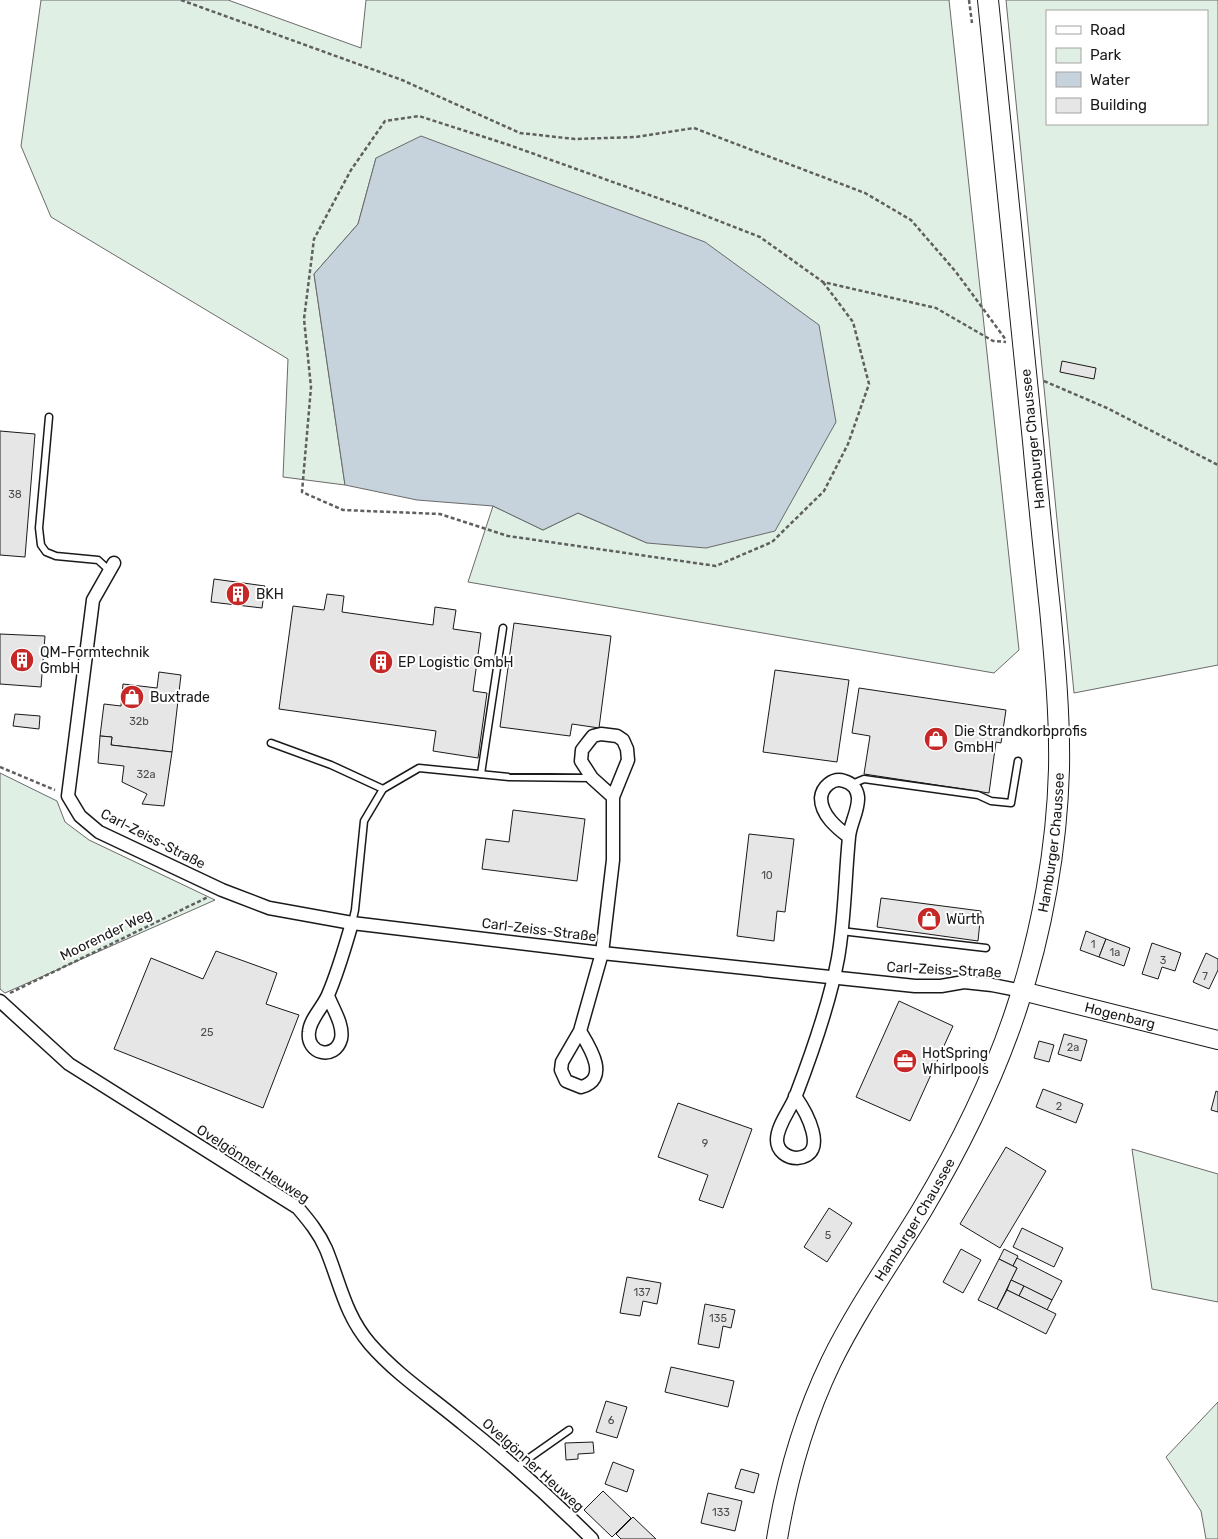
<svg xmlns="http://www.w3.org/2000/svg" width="1218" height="1539" font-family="Rubik,sans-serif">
<rect width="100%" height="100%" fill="#fff"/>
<g fill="#e0efe3" stroke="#6a6a6a" fill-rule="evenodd">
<path d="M 41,0 L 228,0 L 361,48 L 366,0 L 949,0 L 1019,650 L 994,673 L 468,582 L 493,506 L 543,530 L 578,513 L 647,543 L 376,158 L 358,224 L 314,274 L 345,485 L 283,477 L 288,359 L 51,217 L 21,146 Z"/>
<path d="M 1006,0 L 1218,0 L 1218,665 L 1074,693 ZM 1047,11 L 1207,11 L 1207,124 L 1047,124 Z"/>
<path d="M 0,773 L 57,801 L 65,822 L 89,840 L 215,900 L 5,993 L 0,989 Z"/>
<path d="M 1132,1149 L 1218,1174 L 1218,1302 L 1152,1289 Z"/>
<path d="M 1218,1402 L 1218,1539 L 1206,1539 L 1201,1511 L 1166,1457 Z"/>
</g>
<path fill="#c6d2dc" stroke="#6a6a6a" d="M 421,136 L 705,242 L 819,325 L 836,422 L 775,531 L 706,548 L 647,543 L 578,513 L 543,530 L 493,506 L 417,500 L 345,485 L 314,274 L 358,224 L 376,158 Z"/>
<g fill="#e6e6e6" stroke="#1a1a1a">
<path d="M 1062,361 L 1096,368 L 1094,379 L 1060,372 Z"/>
<path d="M 0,431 L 35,434 L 25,557 L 0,555 Z"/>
<path d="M 214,579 L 265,586 L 262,608 L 211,602 Z"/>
<path d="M 327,594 L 344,596 L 342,612 L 433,625 L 435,607 L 456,610 L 453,629 L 481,633 L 473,691 L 487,693 L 478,758 L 433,751 L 436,731 L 279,709 L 293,606 L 324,610 Z"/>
<path d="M 514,623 L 611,636 L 599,728 L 572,724 L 570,736 L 500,727 Z"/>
<path d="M 0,634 L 45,636 L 41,687 L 0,684 Z"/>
<path d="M 775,670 L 849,680 L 837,762 L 763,752 Z"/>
<path d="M 159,672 L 181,675 L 172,752 L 111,745 L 112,737 L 100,736 L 104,704 L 121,706 L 123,684 L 157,688 Z"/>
<path d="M 859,688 L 1006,710 L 1001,743 L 996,742 L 989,793 L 864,774 L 870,736 L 852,733 Z"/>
<path d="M 15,714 L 40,716 L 39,729 L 13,726 Z"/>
<path d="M 100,736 L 112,737 L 111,745 L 172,752 L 164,806 L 142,804 L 147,794 L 122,782 L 124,766 L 98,763 Z"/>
<path d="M 513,810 L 585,819 L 577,881 L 482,869 L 486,839 L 509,842 Z"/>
<path d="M 749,834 L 794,839 L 785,912 L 777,911 L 774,941 L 737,936 Z"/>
<path d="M 881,898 L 981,911 L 978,941 L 877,927 Z"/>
<path d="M 1086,931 L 1106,939 L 1099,957 L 1080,950 Z"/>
<path d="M 1106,939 L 1130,948 L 1124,966 L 1099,957 Z"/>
<path d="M 1152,943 L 1181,953 L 1175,971 L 1162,967 L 1158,979 L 1142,974 Z"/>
<path d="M 216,951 L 277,973 L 266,1004 L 299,1015 L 263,1108 L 114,1049 L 151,958 L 203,979 Z"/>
<path d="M 1206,953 L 1218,959 L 1218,970 L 1209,989 L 1193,982 Z"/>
<path d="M 899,1001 L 953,1026 L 910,1121 L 856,1097 Z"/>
<path d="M 1064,1034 L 1087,1040 L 1081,1061 L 1058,1054 Z"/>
<path d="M 1039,1041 L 1054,1045 L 1049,1062 L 1034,1058 Z"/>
<path d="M 1043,1089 L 1083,1104 L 1076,1123 L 1036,1107 Z"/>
<path d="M 1216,1091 L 1218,1092 L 1218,1112 L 1211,1110 Z"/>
<path d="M 678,1103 L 752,1129 L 723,1208 L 699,1200 L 708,1175 L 658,1157 Z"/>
<path d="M 1006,1147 L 1046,1171 L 1000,1248 L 960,1224 Z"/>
<path d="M 829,1208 L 852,1223 L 827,1262 L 804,1247 Z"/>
<path d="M 1022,1228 L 1063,1248 L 1054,1267 L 1013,1247 Z"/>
<path d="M 961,1249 L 981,1260 L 963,1293 L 943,1282 Z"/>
<path d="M 1004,1249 L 1018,1256 L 1013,1266 L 999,1259 Z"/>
<path d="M 1017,1258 L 1062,1281 L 1052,1300 L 1011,1280 L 1017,1268 L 1013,1266 Z"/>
<path d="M 999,1259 L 1017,1268 L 997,1309 L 978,1300 Z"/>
<path d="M 627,1277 L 661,1283 L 657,1304 L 643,1301 L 640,1316 L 620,1313 Z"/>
<path d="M 1011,1280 L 1024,1286 L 1019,1296 L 1007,1290 Z"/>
<path d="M 1024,1286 L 1052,1300 L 1047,1310 L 1019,1296 Z"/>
<path d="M 1007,1290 L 1056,1314 L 1046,1334 L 997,1309 Z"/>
<path d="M 705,1304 L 735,1310 L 731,1328 L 723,1326 L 719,1348 L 698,1344 Z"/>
<path d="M 671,1367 L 734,1381 L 728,1407 L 665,1392 Z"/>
<path d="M 606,1401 L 627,1407 L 617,1438 L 596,1432 Z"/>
<path d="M 593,1442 L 594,1453 L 578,1454 L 578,1459 L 566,1460 L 565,1443 Z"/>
<path d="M 613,1462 L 634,1470 L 627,1492 L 605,1484 Z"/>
<path d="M 741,1469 L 759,1474 L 754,1493 L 735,1488 Z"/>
<path d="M 603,1491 L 631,1518 L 612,1537 L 584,1510 Z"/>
<path d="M 708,1493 L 742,1501 L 735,1531 L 701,1523 Z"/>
<path d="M 633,1517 L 656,1539 L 621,1539 L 616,1534 Z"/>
</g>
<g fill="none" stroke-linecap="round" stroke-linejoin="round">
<g stroke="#1a1a1a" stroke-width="9">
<g id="lane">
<path d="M 49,417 L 39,528 L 41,545 L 46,552 L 56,556 L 98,560 L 110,571"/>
<path d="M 271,743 L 331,765 L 383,789"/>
<path d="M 481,774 L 503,628"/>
<path d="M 852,784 L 864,779 L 978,795 L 991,801 L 1011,803 L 1018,761"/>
<path d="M 352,923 L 355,910 L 364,821 L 383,789 L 419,768 L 509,777 L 591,778"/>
<path d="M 841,931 L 986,948"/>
<path d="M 515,1468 L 569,1430"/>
</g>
</g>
<g stroke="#1a1a1a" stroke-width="15">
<g id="street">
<path d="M 114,563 L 93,600 L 68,796 L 80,816 L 99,832 L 222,890 L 269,908 L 352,923 L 602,953 L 915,986 L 941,986 L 964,982 L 992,985 L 1022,991"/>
<path d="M 328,996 C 333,1009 344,1025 341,1039 C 335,1061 306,1054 309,1032 C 310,1019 323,1007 328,995 C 338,972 345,947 352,923"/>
<path d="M 0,1001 L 69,1064 L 298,1208 C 309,1221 319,1233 326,1249 C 340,1283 345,1315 370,1344 C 397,1375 431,1397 462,1423 C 507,1459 551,1498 592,1539"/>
<path d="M 580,1031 C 589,1046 611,1079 581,1087 L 566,1081 L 561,1070 L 562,1062 L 580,1031 L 602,953 L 613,860 L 613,797 L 628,760 L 627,749 L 623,740 L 617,736 L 601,734 L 593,736 L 589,741 L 582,750 L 581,761 L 592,778 L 613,797"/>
<path d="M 795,1096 C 805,1110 831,1155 797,1158 C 787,1158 777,1151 777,1140 C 777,1125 791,1109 796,1095 C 812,1053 830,1002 838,958 C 845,918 845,877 849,837 C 850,824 859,810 858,797 C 857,789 852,783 844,781 C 833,777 822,787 821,798 C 821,815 837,828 849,837"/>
</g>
</g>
<g stroke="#1a1a1a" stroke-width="20">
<g id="secondary">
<path id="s1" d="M 1022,991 L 1218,1040"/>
</g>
</g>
<g stroke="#1a1a1a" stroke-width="22">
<g id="primary">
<path id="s2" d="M 777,1539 C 787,1478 804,1418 831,1362 C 857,1309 891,1261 922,1210 C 960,1146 994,1078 1017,1007 C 1042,933 1057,847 1059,769 C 1060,716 1055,662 1050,609 C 1044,553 1038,497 1033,441 C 1018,294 1003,147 988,0"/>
</g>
</g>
<g stroke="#5f5f5f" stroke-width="2.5" stroke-dasharray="4 2.5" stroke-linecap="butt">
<path d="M 181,0 L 402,80 L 520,133 L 575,139 L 636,137 L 694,128 L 865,193 L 911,220 L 956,272 L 1006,340"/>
<path d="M 969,0 L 972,23"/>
<path d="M 823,282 L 853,322 L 869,384 L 848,444 L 824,491 L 772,542 L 716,566 L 508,536 L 440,514 L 343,510 L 302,492 L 311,387 L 304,319 L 314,239 L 351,170 L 385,121 L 419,116 L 509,145 L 683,207 L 760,237 L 823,282 L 936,308 L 993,341 L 1006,342"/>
<path d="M 1044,381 L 1107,408 L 1218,465"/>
<path d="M 0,767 L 55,790"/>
<path d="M 10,993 L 208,897"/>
</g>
<use href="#lane" stroke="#fff" stroke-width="6"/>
<use href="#street" stroke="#fff" stroke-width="12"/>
<use href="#secondary" stroke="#fff" stroke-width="18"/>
<use href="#primary" stroke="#fff" stroke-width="20"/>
</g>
<defs>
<g id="building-disc" transform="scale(1.25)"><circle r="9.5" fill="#c62828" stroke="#fff"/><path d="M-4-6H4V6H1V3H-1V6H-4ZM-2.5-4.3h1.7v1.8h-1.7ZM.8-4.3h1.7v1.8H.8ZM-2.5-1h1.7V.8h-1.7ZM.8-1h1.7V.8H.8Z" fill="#fff"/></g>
<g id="shop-disc" transform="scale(1.25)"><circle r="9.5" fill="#c62828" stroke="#fff"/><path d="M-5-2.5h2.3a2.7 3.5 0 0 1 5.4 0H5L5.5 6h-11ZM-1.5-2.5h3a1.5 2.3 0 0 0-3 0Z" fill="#fff"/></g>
<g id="office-disc" transform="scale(1.25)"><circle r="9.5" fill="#c62828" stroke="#fff"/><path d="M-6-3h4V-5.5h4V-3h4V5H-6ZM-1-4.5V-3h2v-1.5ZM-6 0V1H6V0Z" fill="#fff"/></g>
</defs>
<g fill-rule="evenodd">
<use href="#building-disc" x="238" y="594"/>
<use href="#building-disc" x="22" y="660"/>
<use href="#building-disc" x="381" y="662"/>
<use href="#shop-disc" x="132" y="697"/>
<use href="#shop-disc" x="936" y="739"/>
<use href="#shop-disc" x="929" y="919"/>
<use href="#office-disc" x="905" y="1061"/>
</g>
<g text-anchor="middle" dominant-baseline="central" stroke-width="4" stroke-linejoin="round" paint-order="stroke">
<g font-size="11" fill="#4d4d4d">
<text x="15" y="494">38</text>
<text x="139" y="721">32b</text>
<text x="146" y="774">32a</text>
<text x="767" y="875">10</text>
<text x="1093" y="944">1</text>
<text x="1115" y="952">1a</text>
<text x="1163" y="960">3</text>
<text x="1205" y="976">7</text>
<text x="207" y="1032">25</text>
<text x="1073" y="1047">2a</text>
<text x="1059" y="1106">2</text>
<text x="705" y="1143">9</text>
<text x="828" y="1235">5</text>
<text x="642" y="1292">137</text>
<text x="718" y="1318">135</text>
<text x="611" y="1420">6</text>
<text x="721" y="1512">133</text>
</g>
<g font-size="14" fill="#1a1a1a" stroke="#fff">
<text transform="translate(1033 439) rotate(-96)">Hamburger Chaussee</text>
<text transform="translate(153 839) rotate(27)">Carl-Zeiss-Straße</text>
<text stroke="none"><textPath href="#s2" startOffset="756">Hamburger Chaussee</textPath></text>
<text transform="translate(539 930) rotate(7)">Carl-Zeiss-Straße</text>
<text transform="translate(106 935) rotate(-26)">Moorender Weg</text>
<text transform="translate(944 970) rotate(3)">Carl-Zeiss-Straße</text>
<text stroke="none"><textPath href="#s1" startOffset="101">Hogenbarg</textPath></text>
<text transform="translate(253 1164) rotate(33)">Ovelgönner Heuweg</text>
<text stroke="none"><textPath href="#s2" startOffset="351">Hamburger Chaussee</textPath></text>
<text transform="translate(533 1465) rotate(42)">Ovelgönner Heuweg</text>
</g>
<g font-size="14" fill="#1a1a1a" stroke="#fff" text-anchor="start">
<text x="256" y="594">BKH</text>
<text x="40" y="652">QM-Formtechnik<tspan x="40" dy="16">GmbH</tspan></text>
<text x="398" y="662">EP Logistic GmbH</text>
<text x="150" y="697">Buxtrade</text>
<text x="954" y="731">Die Strandkorbprofis<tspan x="954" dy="16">GmbH</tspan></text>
<text x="946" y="919">Würth</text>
<text x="922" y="1053">HotSpring<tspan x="922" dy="16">Whirlpools</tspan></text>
</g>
</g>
<rect x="1046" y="10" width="162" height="115" fill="#ffffff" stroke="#a3a3a3"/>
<rect x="1056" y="26" width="25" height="8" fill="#ffffff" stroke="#a3a3a3"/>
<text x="1090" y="35" font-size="15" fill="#1a1a1a">Road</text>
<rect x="1056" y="48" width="25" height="15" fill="#e0efe3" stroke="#a3a3a3"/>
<text x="1090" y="60" font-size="15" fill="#1a1a1a">Park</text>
<rect x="1056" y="72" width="25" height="15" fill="#c6d2dc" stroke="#a3a3a3"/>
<text x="1090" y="85" font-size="15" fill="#1a1a1a">Water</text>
<rect x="1056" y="98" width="25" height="15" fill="#e6e6e6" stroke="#a3a3a3"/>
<text x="1090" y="110" font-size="15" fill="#1a1a1a">Building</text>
</svg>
